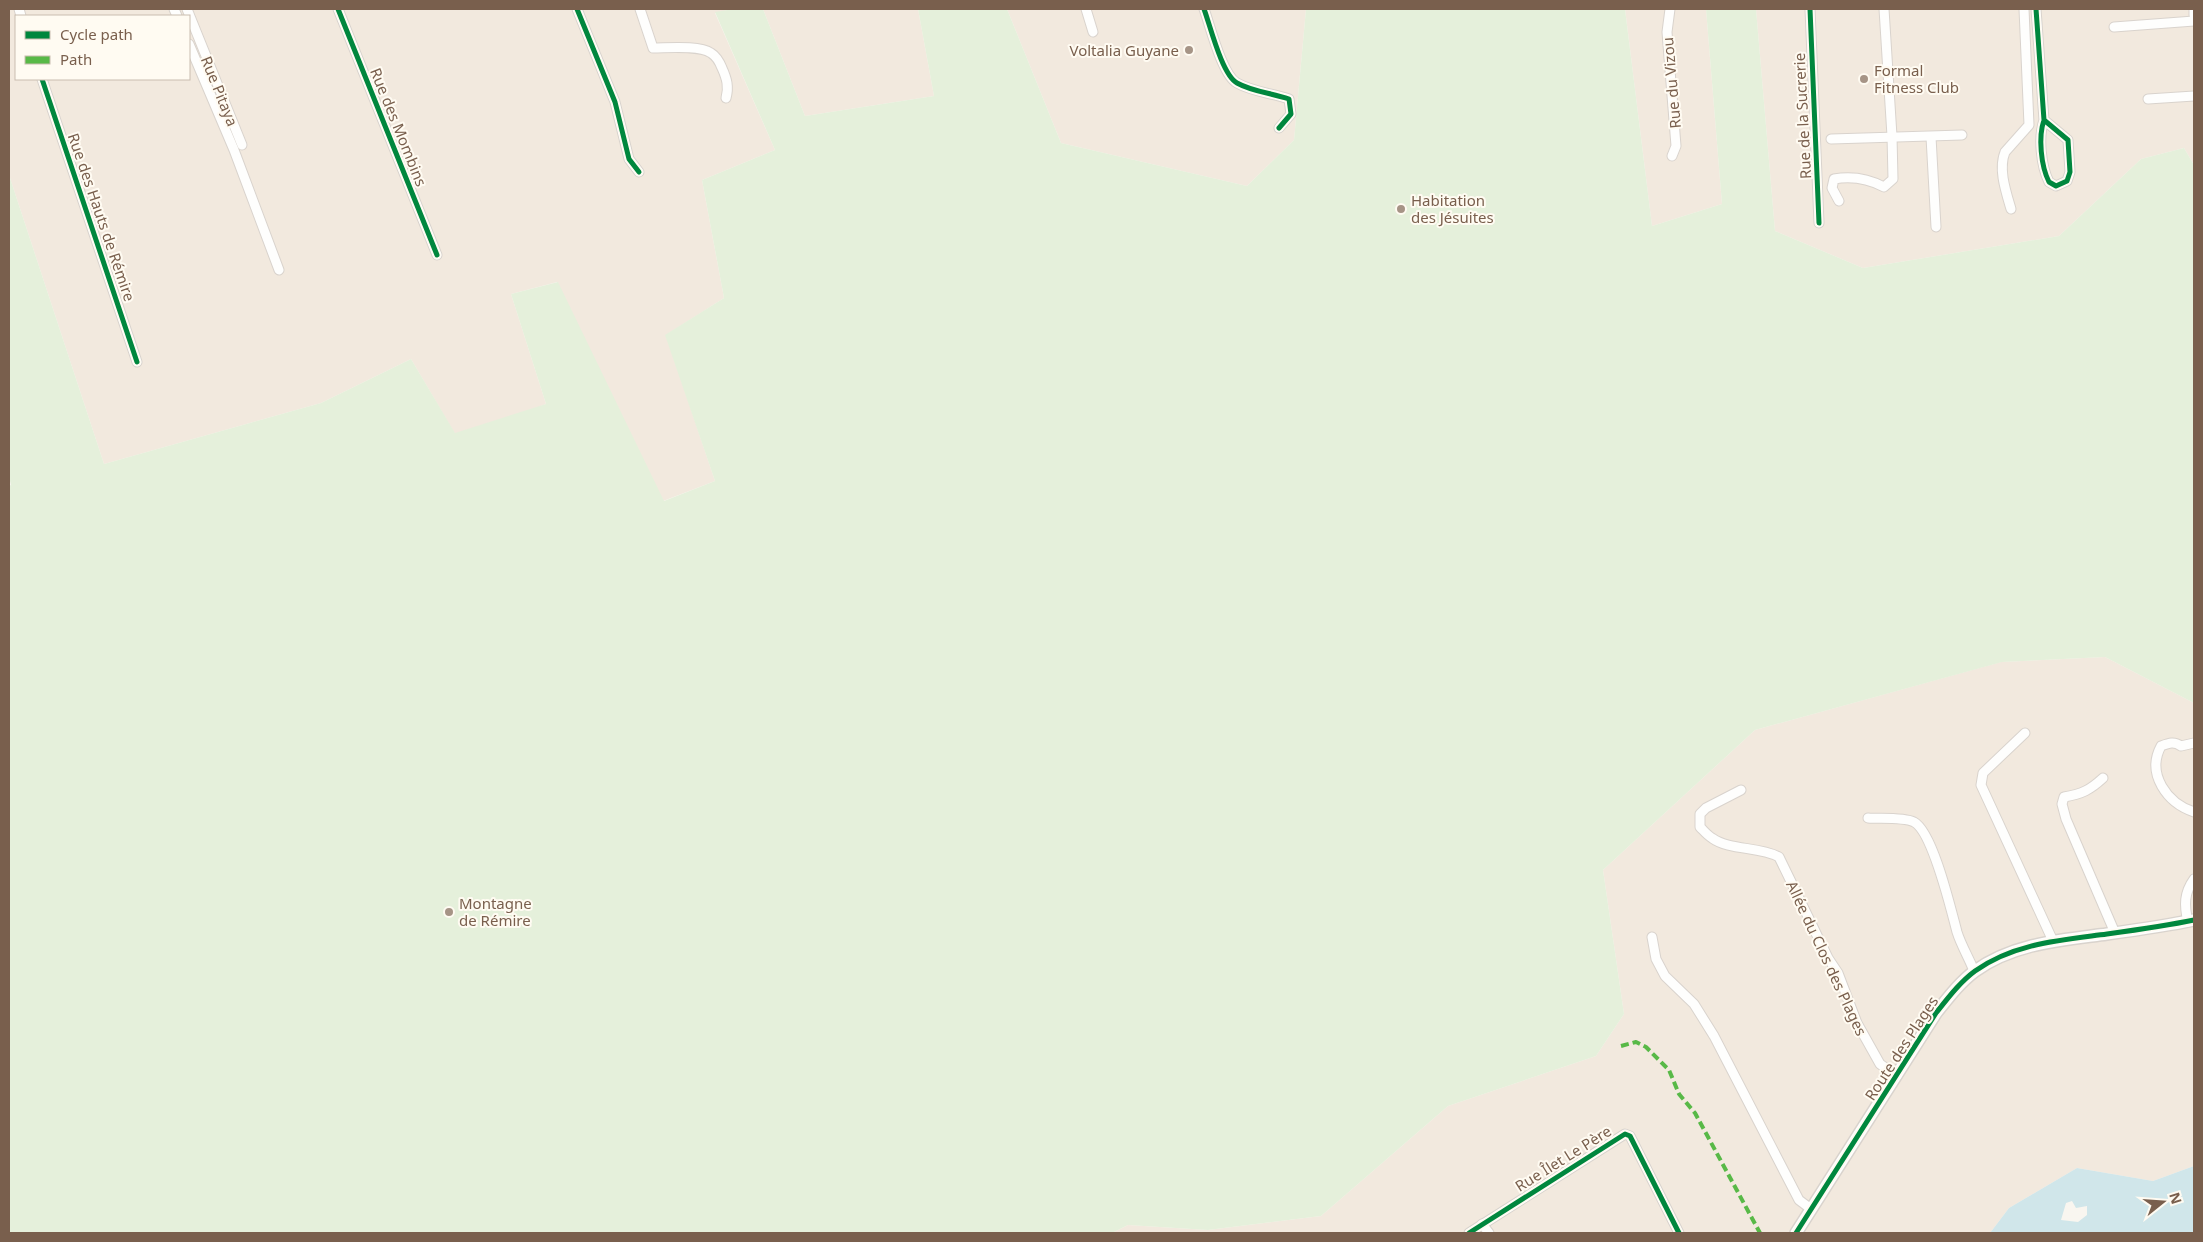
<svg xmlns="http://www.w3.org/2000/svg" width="2203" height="1242" font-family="'Noto Sans',sans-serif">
<rect width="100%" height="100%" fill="#f9f6f0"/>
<g fill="#f2e9de" fill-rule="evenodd">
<path d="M 9,9 L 733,9 L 715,13 L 775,150 L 702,180 L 724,298 L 666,335 L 715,481 L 663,501 L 557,282 L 511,294 L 546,404 L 458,439 L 411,359 L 321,403 L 104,464 L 9,175 ZM 16,16 L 189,16 L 189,79 L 16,79 Z"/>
<path d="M 763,9 L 918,9 L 934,96 L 805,116 Z"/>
<path d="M 1007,9 L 1306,9 L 1294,140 L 1247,186 L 1061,143 Z"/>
<path d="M 1625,9 L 1706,9 L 1722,204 L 1652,226 Z"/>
<path d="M 1756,9 L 2194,9 L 2194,165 L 2184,148 L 2141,159 L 2059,236 L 1863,268 L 1775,231 Z"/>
<path d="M 2105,657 L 2194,703 L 2194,1166 L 2153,1181 L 2077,1168 L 2009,1208 L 1990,1233 L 1112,1233 L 1128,1225 L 1208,1230 L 1321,1216 L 1448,1106 L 1596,1056 L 1624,1014 L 1603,870 L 1755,730 L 2001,662 Z"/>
</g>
<path fill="#e5f0db" d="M 733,9 L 763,9 L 805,116 L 934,96 L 918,9 L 1007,9 L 1061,143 L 1247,186 L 1294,140 L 1306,9 L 1625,9 L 1652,226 L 1722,204 L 1706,9 L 1756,9 L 1775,231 L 1863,268 L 2059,236 L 2141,159 L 2184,148 L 2194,165 L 2194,703 L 2105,657 L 2002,662 L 1755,730 L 1603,870 L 1624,1014 L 1596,1056 L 1448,1106 L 1321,1216 L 1208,1230 L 1128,1225 L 1112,1233 L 9,1233 L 9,486 L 11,485 L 9,477 L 9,175 L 104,464 L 321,403 L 411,359 L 455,433 L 546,404 L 511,294 L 558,282 L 664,501 L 715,481 L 665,335 L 724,298 L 702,180 L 775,150 L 715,12 Z"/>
<path fill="#d0e6ea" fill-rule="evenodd" d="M 2194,1166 L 2194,1233 L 1990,1233 L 2009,1208 L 2077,1168 L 2153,1181 ZM 2072,1201 L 2076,1208 L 2087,1206 L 2087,1215 L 2078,1222 L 2061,1220 L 2066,1203 Z"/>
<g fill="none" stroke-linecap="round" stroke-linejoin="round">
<g stroke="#d9d3cd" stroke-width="11">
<g id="minor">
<path d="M 19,9 L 21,16"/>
<path d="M 174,9 L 177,16"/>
<path d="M 187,9 L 242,145"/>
<path d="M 338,9 L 437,255"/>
<path d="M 577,9 L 615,102 L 629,159 L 639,172"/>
<path d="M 640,9 L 653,48 C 668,48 699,45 711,53 C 716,56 720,63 722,68 C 727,79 729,87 726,98"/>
<path d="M 1086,9 L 1093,32"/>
<path d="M 1204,9 C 1210,25 1222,75 1237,83 C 1253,92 1272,93 1289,99 L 1291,114 L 1279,128"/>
<path d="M 1670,9 L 1667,32 L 1676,146 L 1672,156"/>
<path d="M 1810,9 L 1819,223"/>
<path d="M 2036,9 L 2044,120 C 2038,137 2041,166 2049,182 L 2056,186 L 2067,181 L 2070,172 L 2068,140 L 2044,120"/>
<path d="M 2194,9 L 2194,15"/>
<path d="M 2114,27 L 2194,21"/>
<path d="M 189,44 L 234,150 L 279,270"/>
<path d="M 42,79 L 137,362"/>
<path d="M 2148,99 L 2194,96"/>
<path d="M 1931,137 L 1936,227"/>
<path d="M 1831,139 L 1962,135"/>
<path d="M 1839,201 L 1832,188 L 1834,179 C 1851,176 1869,179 1884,187 L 1893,179 L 1892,136 L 1884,9"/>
<path d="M 2011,209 C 2006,192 1998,169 2005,152 L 2029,125 L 2024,9"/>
<path d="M 2025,733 L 1983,773 L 1981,785 L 2053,941"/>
<path d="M 2194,743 L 2181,746 C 2174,741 2169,743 2161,746 C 2146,774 2167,803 2194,812"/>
<path d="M 2103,778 C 2090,790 2082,794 2064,797 L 2062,804 L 2066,819 L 2115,933"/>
<path d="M 1741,790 L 1706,808 L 1700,814 L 1700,827 C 1704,831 1707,835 1712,838 C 1730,851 1759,846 1779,857 L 1828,958 L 1838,973 L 1857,1023 L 1880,1064 L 1897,1076"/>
<path d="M 1868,818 C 1880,819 1903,817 1914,822 C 1933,832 1951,910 1957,932 C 1961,945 1969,958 1974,971"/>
<path d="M 2188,922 C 2184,905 2184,893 2194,879"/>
<path d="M 1652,937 L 1656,959 L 1665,976 L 1694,1004 L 1714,1036 L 1799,1200 L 1811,1209"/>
<path d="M 1482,1224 L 1489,1233"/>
<path d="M 1469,1233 L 1625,1134 L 1630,1136 L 1679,1233"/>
</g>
</g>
<g stroke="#d9d3cd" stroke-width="14">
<path id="tertiary" d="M 1796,1233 L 1936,1013 C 1948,998 1960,982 1975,971 C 2014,943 2062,940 2107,934 C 2136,930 2165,926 2194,920"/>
</g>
<use href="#minor" stroke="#fefefd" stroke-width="9"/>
<use href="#tertiary" stroke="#fefefd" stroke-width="11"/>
<path stroke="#58b947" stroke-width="4" stroke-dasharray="8 4" stroke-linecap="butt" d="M 1621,1046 L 1636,1042 L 1646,1047 L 1669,1070 L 1679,1094 L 1695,1113 L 1760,1233"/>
<g stroke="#fffbf2" stroke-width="8">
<g id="cycleway">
<path d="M 338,9 L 437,255"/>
<path d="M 577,9 L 615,102 L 629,159 L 639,172"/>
<path d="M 1204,9 C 1210,25 1222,75 1237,83 C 1253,92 1272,93 1289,99 L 1291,114 L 1279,128"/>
<path d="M 1810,9 L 1819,223"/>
<path d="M 2036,9 L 2044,120 C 2038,137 2041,166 2049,182 L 2056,186 L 2067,181 L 2070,172 L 2068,140 L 2044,120"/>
<path d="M 42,79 L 137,362"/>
<path d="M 1469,1233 L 1625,1134 L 1630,1136 L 1679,1233"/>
<path d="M 1796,1233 L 1936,1013 C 1948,998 1960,982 1975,971 C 2014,943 2062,940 2107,934 C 2136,930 2165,926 2194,920"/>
</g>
</g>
<use href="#cycleway" stroke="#00873e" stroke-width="5"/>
</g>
<g fill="#a69486" stroke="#fffbf2" stroke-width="2">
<circle cx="1189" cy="50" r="5"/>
<circle cx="1864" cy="79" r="5"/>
<circle cx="1401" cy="209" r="5"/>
<circle cx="449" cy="912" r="5"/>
</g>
<g text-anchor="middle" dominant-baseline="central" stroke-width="4" stroke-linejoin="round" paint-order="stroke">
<g font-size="15" fill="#795f4d" stroke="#fffbf2" text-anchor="start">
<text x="1179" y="50" text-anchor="end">Voltalia Guyane</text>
<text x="1874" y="70">Formal<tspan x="1874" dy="17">Fitness Club</tspan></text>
<text x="1411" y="200">Habitation<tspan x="1411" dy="17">des Jésuites</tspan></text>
<text x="459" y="903">Montagne<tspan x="459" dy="17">de Rémire</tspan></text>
</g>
<g font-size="15" fill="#795f4d" stroke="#fffbf2">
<text transform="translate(1671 83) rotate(-95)">Rue du Vizou</text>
<text transform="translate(220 91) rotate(68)">Rue Pitaya</text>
<text transform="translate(1802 116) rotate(-93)">Rue de la Sucrerie</text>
<text transform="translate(399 127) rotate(68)">Rue des Mombins</text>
<text transform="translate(102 217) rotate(71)">Rue des Hauts de Rémire</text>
<text transform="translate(1827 958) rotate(65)">Allée du Clos des Plages</text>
<text transform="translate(1901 1048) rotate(-57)">Route des Plages</text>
<text transform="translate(1563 1158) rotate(-32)">Rue Îlet Le Père</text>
</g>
</g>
<rect width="2203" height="1242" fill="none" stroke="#795f4d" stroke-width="20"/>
<rect x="15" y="15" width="175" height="65" fill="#fffbf2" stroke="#c9bdb0"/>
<rect x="25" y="31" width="25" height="8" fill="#00873e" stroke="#c9bdb0"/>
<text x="60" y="40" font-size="15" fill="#795f4d">Cycle path</text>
<rect x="25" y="56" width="25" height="8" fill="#58b947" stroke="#c9bdb0"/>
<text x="60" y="65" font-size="15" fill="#795f4d">Path</text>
<g transform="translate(2163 1202) rotate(73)" stroke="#fffbf2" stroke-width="4" paint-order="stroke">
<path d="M0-4L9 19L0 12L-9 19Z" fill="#795f4d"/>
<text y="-8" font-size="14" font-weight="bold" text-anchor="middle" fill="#795f4d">N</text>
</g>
</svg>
